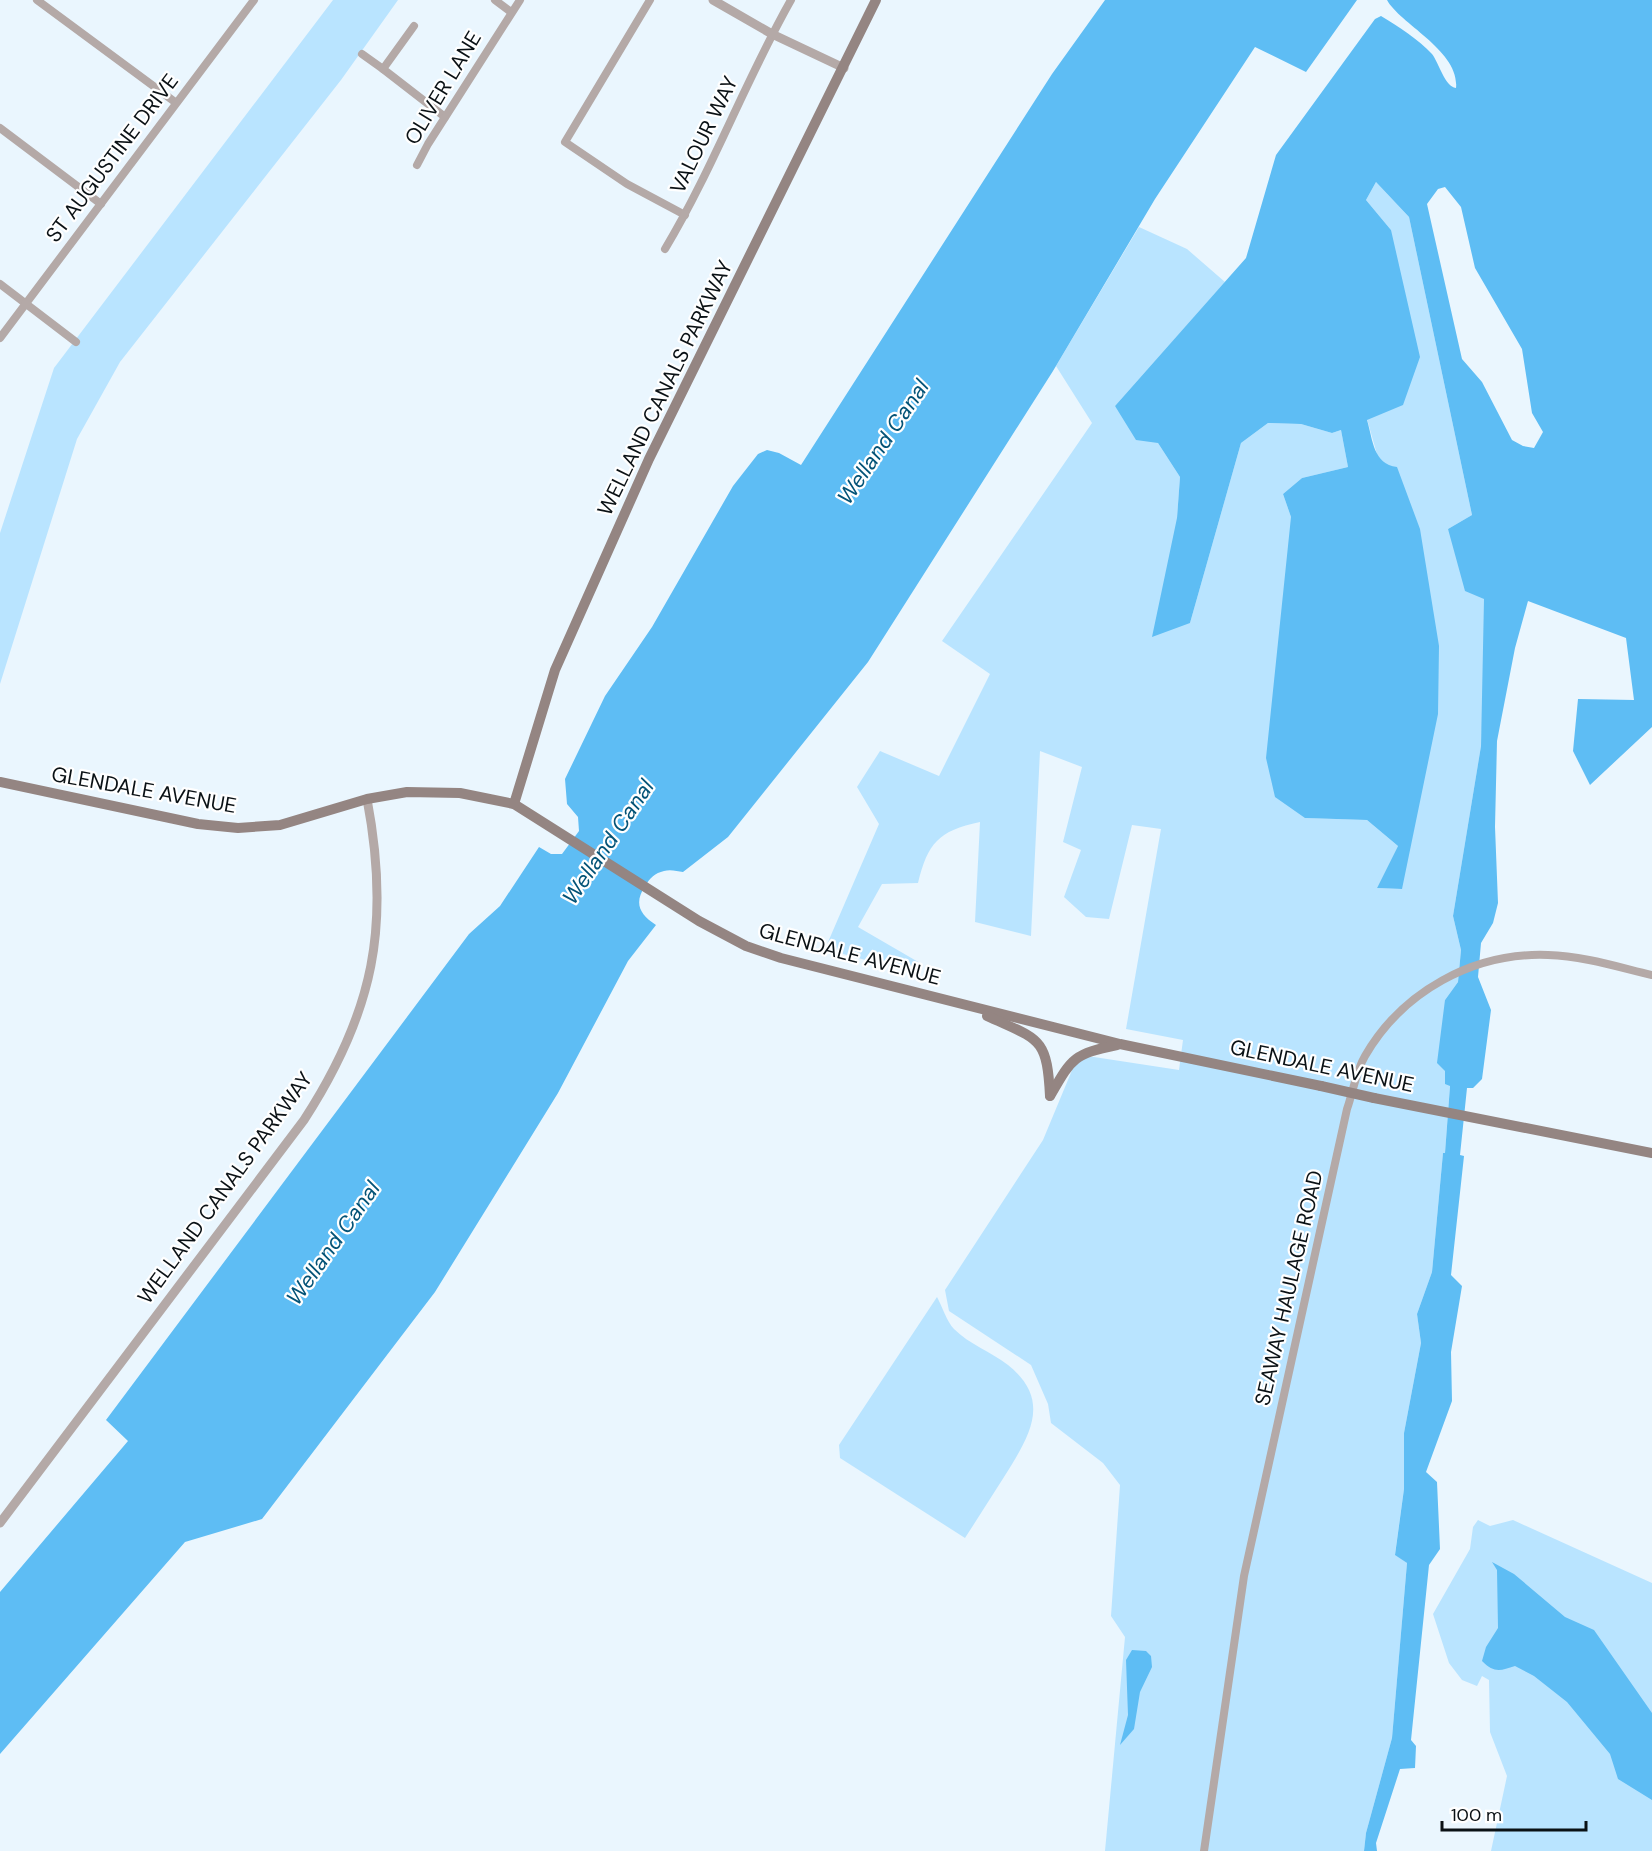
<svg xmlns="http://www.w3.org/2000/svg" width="1652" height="1851" font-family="'DM Sans',sans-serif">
<rect width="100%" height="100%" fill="#eaf6fe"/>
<g fill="#b9e4ff">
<path d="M 333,0 L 398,0 L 341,80 L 120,362 L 77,439 L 0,684 L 0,533 L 54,368 Z"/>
<path d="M 1376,182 L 1409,217 L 1472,515 L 1448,529 L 1484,599 L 1484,688 L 1481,746 L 1453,916 L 1461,950 L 1458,982 L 1445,1000 L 1445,1071 L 1450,1085 L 1445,1153 L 1443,1153 L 1432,1272 L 1417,1314 L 1421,1343 L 1404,1433 L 1404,1489 L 1395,1554 L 1407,1563 L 1392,1738 L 1366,1833 L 1364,1851 L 1105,1851 L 1125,1637 L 1111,1616 L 1120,1485 L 1103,1463 L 1051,1423 L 1048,1404 L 1031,1365 L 949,1311 L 945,1290 L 1043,1140 L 1075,1063 L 1082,1057 L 1094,1057 L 1179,1070 L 1183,1040 L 1126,1029 L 1161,829 L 1132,825 L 1109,919 L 1086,917 L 1064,897 L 1081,850 L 1063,842 L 1082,767 L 1040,751 L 1031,936 L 975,922 L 980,822 C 938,831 928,843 918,883 L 882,884 L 858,927 L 920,963 L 917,974 L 825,949 L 879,824 L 857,787 L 880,751 L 939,776 L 990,674 L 942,641 L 1092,423 L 1056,366 L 1139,227 L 1187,249 L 1225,282 L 1115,406 L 1158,443 L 1180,477 L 1177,518 L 1190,623 L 1241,443 L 1268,423 L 1301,424 L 1332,433 L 1341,430 L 1348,467 L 1302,478 L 1283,494 L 1291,517 L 1305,818 L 1367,820 L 1398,846 L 1377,888 L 1402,889 L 1385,466 L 1378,458 L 1367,419 L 1391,230 L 1366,200 Z"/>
<path d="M 937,1297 C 942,1306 947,1322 954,1329 C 969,1344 991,1352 1008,1365 C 1053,1401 1029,1437 1004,1477 C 991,1497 978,1518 965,1538 L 840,1458 L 839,1445 Z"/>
<path d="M 1478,1520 L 1490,1526 L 1513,1520 L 1652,1583 L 1652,1851 L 1491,1851 L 1507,1776 L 1490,1732 L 1489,1680 L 1482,1676 L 1477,1686 L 1462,1680 L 1449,1663 L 1433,1614 L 1470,1549 L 1473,1527 Z"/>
</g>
<g fill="#5ebdf4" fill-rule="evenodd">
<path d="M 1105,0 L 1357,0 L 1306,72 L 1255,47 L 1155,199 L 1053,371 L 868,662 L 728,837 L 683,872 C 677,871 670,869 664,871 C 655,873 650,878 645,886 C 634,903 639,914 656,925 L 628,961 L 558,1093 L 435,1292 L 262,1519 L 185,1542 L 0,1754 L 0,1592 L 128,1441 L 106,1420 L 469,934 L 500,906 L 539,847 L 551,854 L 562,854 L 579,831 L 578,817 L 567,804 L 565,779 L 605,696 L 652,627 L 733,486 L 758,454 L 767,450 L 779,453 L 801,465 L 1052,74 Z"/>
<path d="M 1387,0 L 1652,0 L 1652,727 L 1590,785 L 1573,751 L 1578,699 L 1634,700 L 1626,638 L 1528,601 L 1515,648 L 1497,741 L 1495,827 L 1498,903 L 1493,923 L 1481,943 L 1478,977 L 1491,1010 L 1482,1079 L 1473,1088 L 1467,1088 L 1460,1155 L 1464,1156 L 1451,1275 L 1462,1286 L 1451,1352 L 1452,1401 L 1426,1472 L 1437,1482 L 1440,1549 L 1429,1565 L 1411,1740 L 1416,1746 L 1415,1768 L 1400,1769 L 1376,1843 L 1377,1851 L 1364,1851 L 1366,1833 L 1392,1738 L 1407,1563 L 1395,1555 L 1404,1489 L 1404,1433 L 1421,1343 L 1417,1314 L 1432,1272 L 1443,1153 L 1445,1153 L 1450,1086 L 1445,1084 L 1445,1071 L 1437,1063 L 1445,1000 L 1458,982 L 1461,950 L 1453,916 L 1481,746 L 1484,599 L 1465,591 L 1448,529 L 1472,515 L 1409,217 L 1376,182 L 1366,200 L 1391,230 L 1420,357 L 1403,405 L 1367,420 C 1373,440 1373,464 1397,467 L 1420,529 L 1439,646 L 1438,714 L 1402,889 L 1377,888 L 1398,846 L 1367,820 L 1305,818 L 1275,797 L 1266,758 L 1291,517 L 1283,494 L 1302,478 L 1348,467 L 1341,430 L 1332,433 L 1301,424 L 1268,423 L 1241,443 L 1190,623 L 1152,637 L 1177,518 L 1180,477 L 1158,443 L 1136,440 L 1115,406 L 1246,258 L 1276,155 L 1375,19 L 1381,16 C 1398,26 1419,40 1432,54 C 1439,63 1445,87 1456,88 C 1460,51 1400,24 1387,0 ZM 1445,187 L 1461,207 L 1475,268 L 1522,349 L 1532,413 L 1543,432 L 1534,448 L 1523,446 L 1512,440 L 1482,382 L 1462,359 L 1427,204 L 1438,189 Z"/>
<path d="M 1492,1562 L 1514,1574 L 1565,1617 L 1594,1630 L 1652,1713 L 1652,1800 L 1618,1779 L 1610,1754 L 1567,1702 L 1534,1676 L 1515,1666 C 1500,1671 1494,1673 1482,1661 L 1486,1647 L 1498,1628 L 1497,1570 Z"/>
<path d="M 1132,1650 L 1146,1651 L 1151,1656 L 1152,1667 L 1140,1692 L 1134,1729 L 1120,1745 L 1128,1715 L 1126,1660 Z"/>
</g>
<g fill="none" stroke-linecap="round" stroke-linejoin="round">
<g stroke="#b4a9a7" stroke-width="8">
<path d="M 37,0 L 175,102"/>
<path d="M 495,0 L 511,12"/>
<path d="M 650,0 L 565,142 L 627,184 L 685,215"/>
<path d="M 414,26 L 383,69 L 445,117"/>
<path d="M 362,54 L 383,69"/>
<path d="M 0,128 L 101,204"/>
<path d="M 417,165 L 428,144 L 520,0"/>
<path d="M 665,249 C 713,169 745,81 791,0"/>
<path d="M 0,284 L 76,342"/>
<path d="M 0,338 L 254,0"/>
<path d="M 1204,1851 L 1244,1576 L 1347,1109 C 1353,1092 1356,1071 1365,1056 C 1402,992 1473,952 1548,955 C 1583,956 1618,967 1652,975"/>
</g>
<g stroke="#b4a9a7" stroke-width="9">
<path d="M 713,0 L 772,34 L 844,68"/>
<path d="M 0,1523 L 304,1120 C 374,1012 391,925 367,799"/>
</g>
<g stroke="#948582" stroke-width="10">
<path d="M 0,782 L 198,824 L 238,828 L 280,825 L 367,799 L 407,792 L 460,793 L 514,804 L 699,921 L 746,946 L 781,958 L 1120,1044 L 1321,1086"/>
<path d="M 514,804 L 555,670 L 649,459 L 876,0"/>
<path d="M 987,1016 C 1039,1040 1047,1036 1050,1096"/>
<path d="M 1050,1096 C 1072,1058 1073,1054 1117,1045"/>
<path d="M 1374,1098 L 1652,1153"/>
</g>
<path stroke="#948582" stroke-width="10" d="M 1321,1086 L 1374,1098"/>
</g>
<g text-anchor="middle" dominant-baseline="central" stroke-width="4.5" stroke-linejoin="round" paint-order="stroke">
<g font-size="21" fill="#0a1115" stroke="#fff">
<text transform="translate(443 88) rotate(-59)">OLIVER LANE</text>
<text transform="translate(704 135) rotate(-64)">VALOUR WAY</text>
<text transform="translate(112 158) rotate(-53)">ST AUGUSTINE DRIVE</text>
<text transform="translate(665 388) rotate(-64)">WELLAND CANALS PARKWAY</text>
<text transform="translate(144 790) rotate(10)">GLENDALE AVENUE</text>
<text transform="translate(850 954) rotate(15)">GLENDALE AVENUE</text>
<text transform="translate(1322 1066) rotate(12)">GLENDALE AVENUE</text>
<text transform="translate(225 1188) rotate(-54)">WELLAND CANALS PARKWAY</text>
<text transform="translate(1289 1288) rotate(-77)">SEAWAY HAULAGE ROAD</text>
</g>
<g font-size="22" font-style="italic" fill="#035377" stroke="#fff">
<text transform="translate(883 442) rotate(-56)">Welland Canal</text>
<text transform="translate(608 842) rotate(-56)">Welland Canal</text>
<text transform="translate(333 1243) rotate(-55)">Welland Canal</text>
</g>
</g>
<path d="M1442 1821v9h144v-9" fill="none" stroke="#0a1115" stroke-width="3"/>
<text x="1451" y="1821" font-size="18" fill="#0a1115" stroke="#ffffff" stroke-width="4.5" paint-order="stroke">100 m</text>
</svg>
